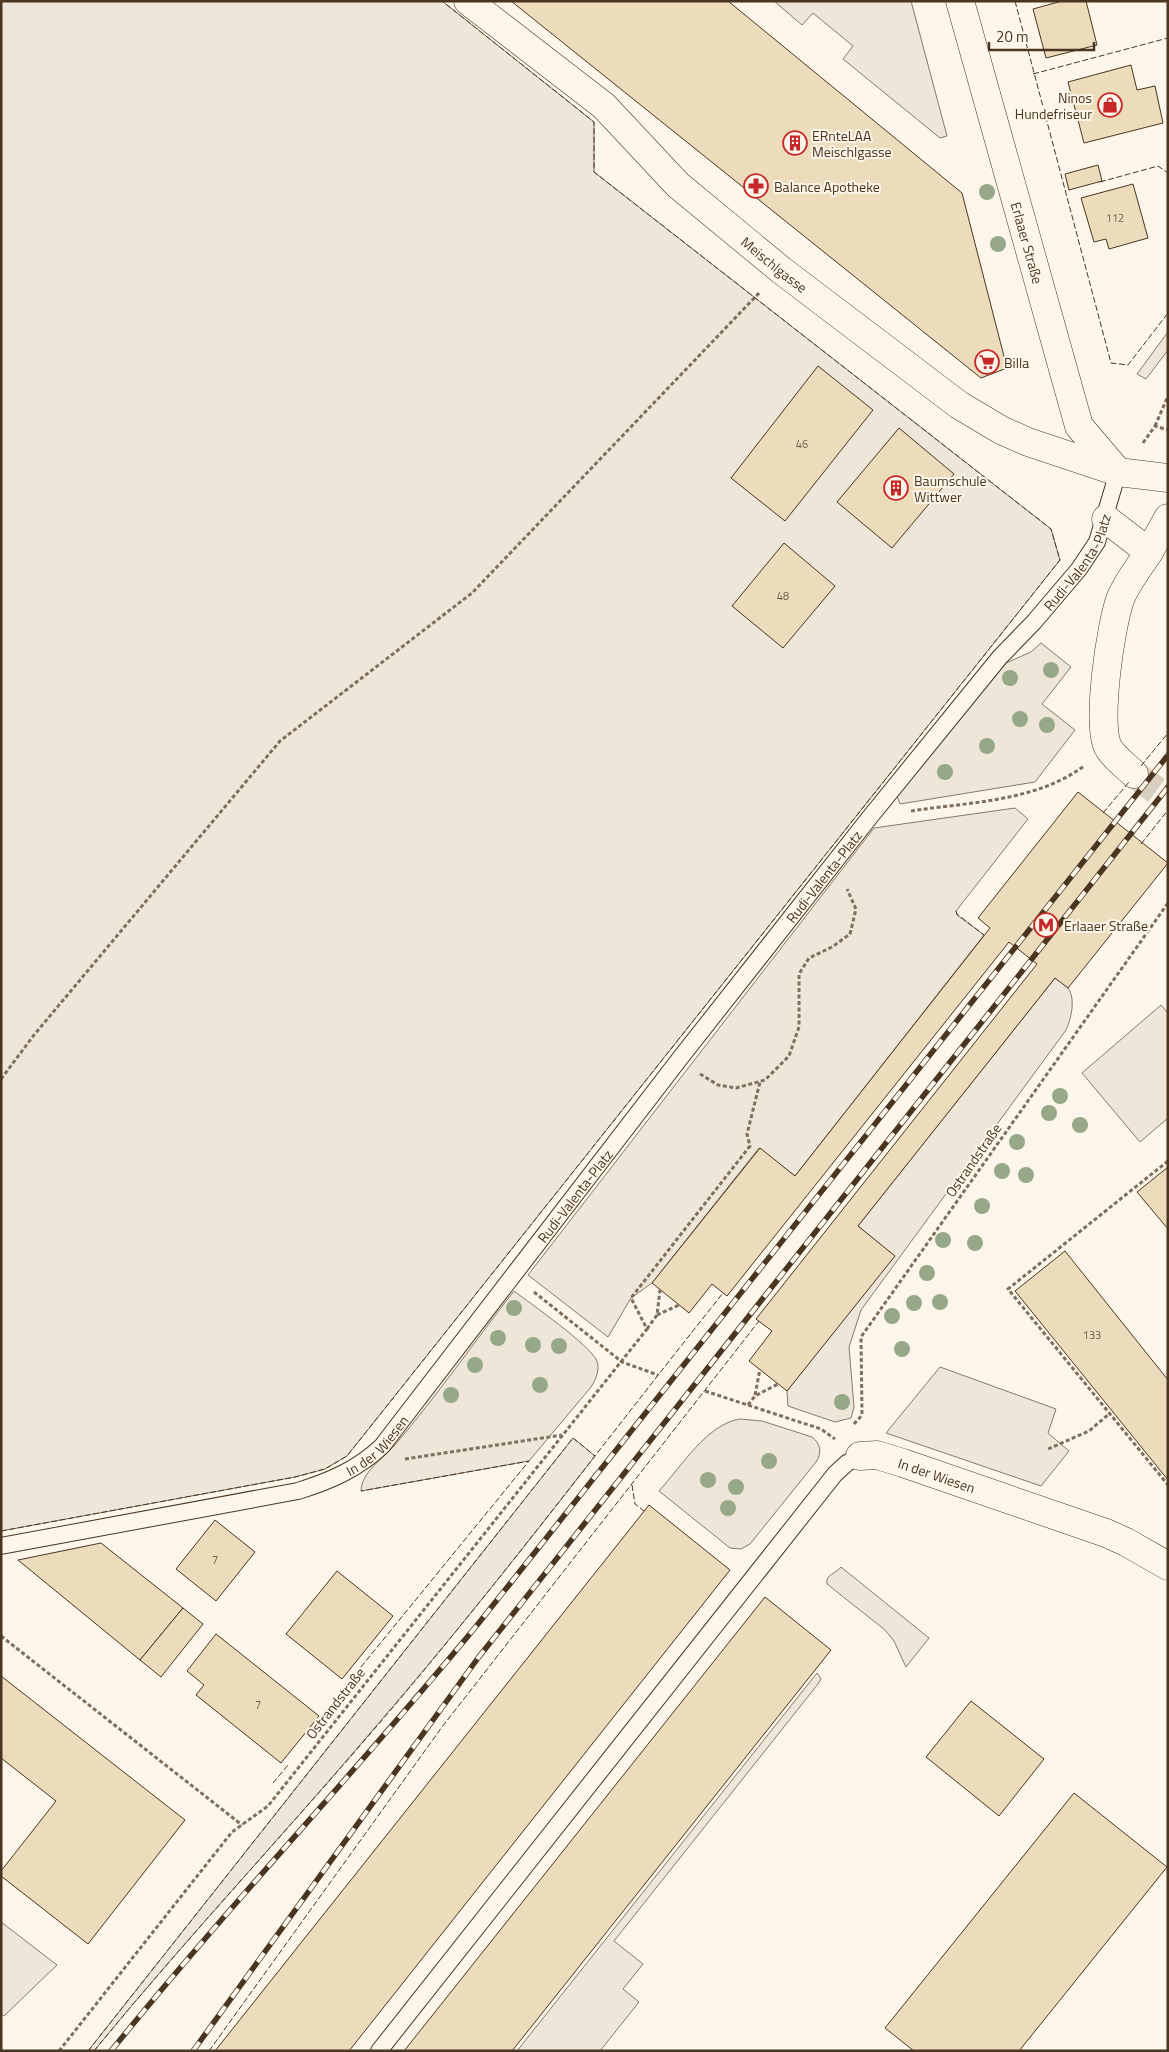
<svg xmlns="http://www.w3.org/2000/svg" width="1169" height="2052" font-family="'Titillium Web',sans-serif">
<rect width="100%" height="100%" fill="#fbf6e9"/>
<g fill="#ede6d9" stroke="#887966">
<path d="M 1,1 L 442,1 L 594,122 L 594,172 L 1051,529 L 1060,560 L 347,1456 L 325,1469 L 295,1477 L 1,1531 Z"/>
<path d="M 774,1 L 911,1 L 947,136 L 940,138 L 843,59 L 853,46 L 813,13 L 802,25 Z"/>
<path d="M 1168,332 L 1168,350 L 1146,379 L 1137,374 Z"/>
<path d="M 1041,643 L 1071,667 L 1042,704 L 1075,730 L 1035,782 L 900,804 L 897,796 L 1006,663 L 1031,652 Z"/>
<path d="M 1015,808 L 1028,819 L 956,911 L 957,915 L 984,935 L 795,1176 L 759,1148 L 652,1283 L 631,1298 L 608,1337 L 528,1275 L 874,828 Z"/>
<path d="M 1055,978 C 1059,981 1065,984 1068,988 C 1076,999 1071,1019 1066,1030 L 861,1310 L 849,1347 L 854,1407 L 851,1418 L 835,1422 L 788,1406 L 787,1391 L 894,1256 L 858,1226 Z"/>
<path d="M 1161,1005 L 1168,1013 L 1168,1118 L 1140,1142 L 1082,1073 Z"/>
<path d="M 514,1291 C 531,1304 590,1345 597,1361 C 600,1370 596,1379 591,1387 L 529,1461 L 361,1491 C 361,1473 383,1458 394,1446 C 437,1396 474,1342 514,1291 Z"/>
<path d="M 740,1419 L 762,1421 L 812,1437 C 821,1444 822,1453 816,1462 L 750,1544 L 741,1549 L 730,1548 L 659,1491 C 681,1467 707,1424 740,1419 Z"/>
<path d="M 573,1438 L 595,1456 C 523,1549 449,1642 371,1732 C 280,1839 183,1942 94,2051 L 88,2051 Z"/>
<path d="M 841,1567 L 929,1638 L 906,1667 L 894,1641 L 885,1630 L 827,1584 C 825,1574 836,1574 841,1567 Z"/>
<path d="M 817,1673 L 821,1679 L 818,1684 L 614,1941 L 643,1964 L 623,1989 L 639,2002 L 600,2051 L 517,2051 Z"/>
<path d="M 1,1922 L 57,1965 L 4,2016 L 1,2014 Z"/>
</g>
<path fill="#ede7d9" stroke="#887966" d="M 940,1367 L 1056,1409 L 1048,1433 L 1069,1451 L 1041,1486 L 886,1433 Z"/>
<g fill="#ecdcbc" stroke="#4a3520">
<path d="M 511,1 L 728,1 L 962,193 L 1007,368 L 981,378 Z"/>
<path d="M 1062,1 L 1086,1 L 1097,45 L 1046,58 L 1033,9 Z"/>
<path d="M 1131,65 L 1137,90 L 1155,86 L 1163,123 L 1084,143 L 1068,82 Z"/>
<path d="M 1098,165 L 1102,181 L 1069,190 L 1065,174 Z"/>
<path d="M 1133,184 L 1148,238 L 1109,249 L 1106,239 L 1094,242 L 1081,198 Z"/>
<path d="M 818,366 L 873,410 L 785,521 L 731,478 Z"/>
<path d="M 899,428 L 954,474 L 892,548 L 837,502 Z"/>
<path d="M 784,543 L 835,586 L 783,648 L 732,606 Z"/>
<path d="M 1078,792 L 1168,863 L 1068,988 L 1055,978 L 858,1226 L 895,1256 L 787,1391 L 749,1361 L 772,1331 L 756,1319 L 1037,964 L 1009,942 L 727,1296 L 712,1284 L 689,1313 L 652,1283 L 760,1148 L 795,1176 L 990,928 L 978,918 Z"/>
<path d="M 1168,1167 L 1168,1229 L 1137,1192 Z"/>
<path d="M 1065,1251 L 1168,1380 L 1168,1480 L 1015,1291 Z"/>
<path d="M 649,1505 L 730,1570 L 349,2051 L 215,2051 Z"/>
<path d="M 215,1520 L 255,1552 L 216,1601 L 176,1569 Z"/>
<path d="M 101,1543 L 183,1608 L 140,1660 L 18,1560 Z"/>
<path d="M 337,1571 L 393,1616 L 342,1679 L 286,1634 Z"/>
<path d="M 765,1597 L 831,1650 L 512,2051 L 404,2051 Z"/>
<path d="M 183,1608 L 203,1624 L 161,1677 L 140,1660 Z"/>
<path d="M 216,1634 L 319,1716 L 281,1763 L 196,1695 L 204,1685 L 187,1671 Z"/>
<path d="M 1,1676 L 185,1820 L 88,1944 L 1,1876 L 1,1871 L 56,1801 L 1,1758 Z"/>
<path d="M 971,1701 L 1044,1759 L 999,1816 L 926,1757 Z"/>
<path d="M 1074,1793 L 1167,1867 L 1019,2051 L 914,2051 L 885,2028 Z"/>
</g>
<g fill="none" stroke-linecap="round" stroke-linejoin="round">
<path stroke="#d8cfc1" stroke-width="28" stroke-dasharray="28 14" stroke-linecap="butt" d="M 1134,774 L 1168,799"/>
<g stroke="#4a3520" stroke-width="18">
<g id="lane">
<path id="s1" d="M 1,1546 L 298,1491 C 330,1481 358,1469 382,1446 L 681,1057 L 870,817 L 1000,657 L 1034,622 L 1079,569 L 1097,542 L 1118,472"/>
<path d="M 379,2051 L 835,1474 L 847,1463 L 860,1456"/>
</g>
</g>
<g stroke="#4a3520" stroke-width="29">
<g id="street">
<path d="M 1106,519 L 1149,552 C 1140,566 1128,581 1121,597 C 1111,622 1096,724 1108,747 C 1113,757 1126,766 1134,774"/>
<path d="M 1149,552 L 1168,518"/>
<path id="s2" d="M 860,1456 L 877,1455 L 903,1463 L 1106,1533 L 1126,1542 L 1168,1566"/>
</g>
</g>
<g stroke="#4a3520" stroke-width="29">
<g id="secondary">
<path id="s3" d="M 468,1 L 604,106 L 678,185 L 781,270 L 959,405 L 1001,430 L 1028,442 L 1118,472 L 1168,478"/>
<path id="s4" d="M 960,1 L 1079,426 L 1118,472"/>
</g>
</g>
<g stroke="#7f6f5c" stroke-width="3" stroke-dasharray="4 2.5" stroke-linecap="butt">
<path d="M 1155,426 L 1168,396"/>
<path d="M 1143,443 L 1155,426 L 1168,430"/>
<path d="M 911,811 C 969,802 1035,802 1084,766"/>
<path d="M 700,1074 L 718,1085 L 736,1088 L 765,1080 L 789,1056 L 799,1027 L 799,974 L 809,958 L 832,947 L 850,934 L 856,909 L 847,889"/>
<path d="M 1,1079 L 34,1035 L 280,741 L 472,593 L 760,292"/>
<path d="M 1168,1161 L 1008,1289 L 1168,1485"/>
<path d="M 534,1292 L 622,1362 L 658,1375"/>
<path d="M 657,1315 L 679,1305"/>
<path d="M 647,1329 L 657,1315 L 660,1290"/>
<path d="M 705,1391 L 821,1429 L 835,1439"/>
<path d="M 755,1395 L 760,1369"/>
<path d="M 748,1405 L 755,1396 L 778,1384"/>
<path d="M 854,1424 L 862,1415 L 861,1337 L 1168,903"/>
<path d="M 1048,1449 L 1089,1431 L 1109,1414"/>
<path d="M 405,1459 L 562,1435"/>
<path d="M 1,1636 L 242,1825"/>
<path d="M 59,2051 L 232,1832 L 268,1806 L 647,1329 L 631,1298 L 750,1146 L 747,1134 L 760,1082"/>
</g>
<use href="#lane" stroke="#fbf6e9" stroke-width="16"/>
<use href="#street" stroke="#fbf6e9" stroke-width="28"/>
<use href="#secondary" stroke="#fbf6e9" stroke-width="28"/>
<g stroke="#4a3520" stroke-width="5.5">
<g id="rail">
<path d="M 111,2051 C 229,1905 359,1769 478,1624 L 1168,755"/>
<path d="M 193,2051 L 478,1658 L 1168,787"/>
</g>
</g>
<use href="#rail" stroke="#fbf6e9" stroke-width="4" stroke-dasharray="11" stroke-linecap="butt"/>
<g stroke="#4a3520" stroke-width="1" stroke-dasharray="6 2.5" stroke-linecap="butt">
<path d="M 1015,1 L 1111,363 L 1128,365 L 1168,313"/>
<path d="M 1033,74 L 1168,38"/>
<path d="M 1100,182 L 1158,166 L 1168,173"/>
<path d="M 1141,766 L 1168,733"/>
<path d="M 1103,813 L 1129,782"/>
<path d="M 1141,844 L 1168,810"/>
<path d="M 956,911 L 957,914 L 984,935"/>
<path d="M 632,1485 L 635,1504 L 644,1511"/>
<path d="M 1,1531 L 295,1477 L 325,1469 L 347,1456 L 1060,560 L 1051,529 L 594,172 L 594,122 L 442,1"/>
<path d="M 334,1700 L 529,1461 L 361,1491"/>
<path d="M 273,1783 L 288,1765"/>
<path d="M 88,2051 L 573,1438 L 595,1456"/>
<path d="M 94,2051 C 198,1924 311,1806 415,1681 C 521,1554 620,1422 723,1293"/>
<path d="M 209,2051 L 442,1727 L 759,1321"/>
</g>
</g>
<g fill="#96a887">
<circle cx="987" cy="192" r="8"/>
<circle cx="998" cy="244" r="8"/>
<circle cx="1051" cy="670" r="8"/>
<circle cx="1010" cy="678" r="8"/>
<circle cx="1020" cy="719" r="8"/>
<circle cx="1047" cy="725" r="8"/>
<circle cx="987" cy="746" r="8"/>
<circle cx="945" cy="772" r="8"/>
<circle cx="1060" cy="1096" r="8"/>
<circle cx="1049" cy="1113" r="8"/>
<circle cx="1080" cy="1125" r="8"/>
<circle cx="1017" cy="1142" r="8"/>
<circle cx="1002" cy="1171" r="8"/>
<circle cx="1026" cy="1175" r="8"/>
<circle cx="982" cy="1206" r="8"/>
<circle cx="943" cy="1240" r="8"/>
<circle cx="975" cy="1243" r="8"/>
<circle cx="927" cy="1273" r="8"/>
<circle cx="940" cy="1302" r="8"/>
<circle cx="914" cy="1303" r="8"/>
<circle cx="514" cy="1308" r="8"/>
<circle cx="892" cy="1316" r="8"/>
<circle cx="498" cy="1338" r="8"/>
<circle cx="533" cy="1345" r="8"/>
<circle cx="559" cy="1346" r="8"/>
<circle cx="902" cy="1349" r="8"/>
<circle cx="475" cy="1365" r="8"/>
<circle cx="540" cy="1385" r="8"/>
<circle cx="451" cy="1395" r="8"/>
<circle cx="842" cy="1402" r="8"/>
<circle cx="769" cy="1461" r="8"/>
<circle cx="708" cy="1480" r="8"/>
<circle cx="736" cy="1487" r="8"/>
<circle cx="728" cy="1508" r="8"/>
</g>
<defs>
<g id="shop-ring" transform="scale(1.25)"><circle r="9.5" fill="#fbf6e9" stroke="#c62828" stroke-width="1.5"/><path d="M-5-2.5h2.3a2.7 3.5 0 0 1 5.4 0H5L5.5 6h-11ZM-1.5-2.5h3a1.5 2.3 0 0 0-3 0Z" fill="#c62828"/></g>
<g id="building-ring" transform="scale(1.25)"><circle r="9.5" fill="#fbf6e9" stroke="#c62828" stroke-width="1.5"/><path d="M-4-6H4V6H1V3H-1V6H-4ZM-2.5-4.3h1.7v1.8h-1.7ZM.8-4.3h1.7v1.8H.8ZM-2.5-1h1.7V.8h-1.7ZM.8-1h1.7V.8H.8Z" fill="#c62828"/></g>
<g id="pharmacy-ring" transform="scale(1.25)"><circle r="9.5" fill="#fbf6e9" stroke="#c62828" stroke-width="1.5"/><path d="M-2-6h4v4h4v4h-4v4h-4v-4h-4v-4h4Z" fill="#c62828"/></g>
<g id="supermarket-ring" transform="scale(1.25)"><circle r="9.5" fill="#fbf6e9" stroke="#c62828" stroke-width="1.5"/><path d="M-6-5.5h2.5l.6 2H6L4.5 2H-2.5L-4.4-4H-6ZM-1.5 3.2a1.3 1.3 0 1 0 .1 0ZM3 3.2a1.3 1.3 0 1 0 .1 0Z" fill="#c62828"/></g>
<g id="metro-ring" transform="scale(1.25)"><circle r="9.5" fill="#fbf6e9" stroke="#c62828" stroke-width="1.5"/><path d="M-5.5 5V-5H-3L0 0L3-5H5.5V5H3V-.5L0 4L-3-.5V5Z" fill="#c62828"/></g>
</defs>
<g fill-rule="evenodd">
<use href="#shop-ring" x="1110" y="105"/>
<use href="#building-ring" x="795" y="143"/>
<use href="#pharmacy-ring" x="756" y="186"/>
<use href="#supermarket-ring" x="987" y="362"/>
<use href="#building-ring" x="896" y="488"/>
<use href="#metro-ring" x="1046" y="925"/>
</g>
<g text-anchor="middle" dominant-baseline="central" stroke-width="4" stroke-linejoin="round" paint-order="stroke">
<g font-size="11" fill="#725f47">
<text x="1115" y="218">112</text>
<text x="802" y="444">46</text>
<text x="783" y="596">48</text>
<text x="1092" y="1335">133</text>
<text x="215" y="1560">7</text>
<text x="258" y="1705">7</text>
</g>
<g font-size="14" fill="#4a3520" stroke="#fbf6e9" text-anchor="start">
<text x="1092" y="97" text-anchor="end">Ninos<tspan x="1092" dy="16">Hundefriseur</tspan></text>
<text x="812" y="135">ERnteLAA<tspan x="812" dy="16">Meischlgasse</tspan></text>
<text x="774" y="186">Balance Apotheke</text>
<text x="1004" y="362">Billa</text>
<text x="914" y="480">Baumschule<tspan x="914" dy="16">Wittwer</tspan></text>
<text x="1064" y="925">Erlaaer Straße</text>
</g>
<g font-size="14" fill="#4a3520" stroke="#fbf6e9">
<text stroke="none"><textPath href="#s4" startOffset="251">Erlaaer Straße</textPath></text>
<text stroke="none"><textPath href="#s3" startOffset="405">Meischlgasse</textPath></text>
<text stroke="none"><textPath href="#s1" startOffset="1524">Rudi-Valenta-Platz</textPath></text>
<text stroke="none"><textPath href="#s1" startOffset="1119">Rudi-Valenta-Platz</textPath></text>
<text transform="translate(973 1160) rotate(-55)">Ostrandstraße</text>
<text stroke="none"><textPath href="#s1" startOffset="714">Rudi-Valenta-Platz</textPath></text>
<text stroke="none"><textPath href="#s1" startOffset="395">In der Wiesen</textPath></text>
<text stroke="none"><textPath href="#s2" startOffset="80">In der Wiesen</textPath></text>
<text transform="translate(335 1703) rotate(-52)">Ostrandstraße</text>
</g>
</g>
<rect width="1169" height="2052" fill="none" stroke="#4a3520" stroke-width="5"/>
<path d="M989 42v8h105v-8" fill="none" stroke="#4a3520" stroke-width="2.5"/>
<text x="996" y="42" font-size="15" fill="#4a3520" stroke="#fbf6e9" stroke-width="4" paint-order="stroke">20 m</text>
</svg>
